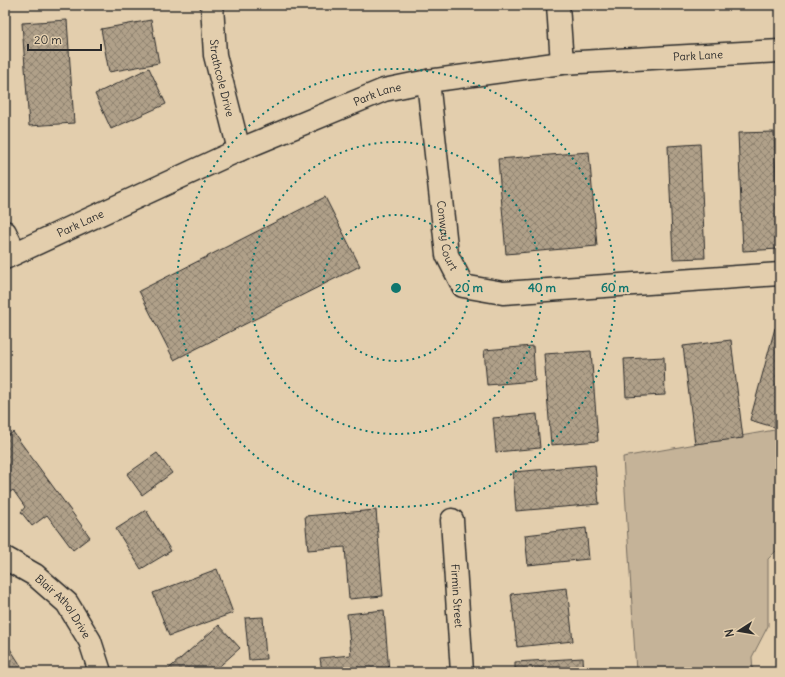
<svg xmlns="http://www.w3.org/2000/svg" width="785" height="677" font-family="Delius,sans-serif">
<defs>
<pattern id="building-cross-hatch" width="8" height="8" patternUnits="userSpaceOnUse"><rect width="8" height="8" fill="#b0a089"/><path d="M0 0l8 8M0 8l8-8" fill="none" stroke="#8f8370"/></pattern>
</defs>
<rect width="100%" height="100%" fill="#e3cead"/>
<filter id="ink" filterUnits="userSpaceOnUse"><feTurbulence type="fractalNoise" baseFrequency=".025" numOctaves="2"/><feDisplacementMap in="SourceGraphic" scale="8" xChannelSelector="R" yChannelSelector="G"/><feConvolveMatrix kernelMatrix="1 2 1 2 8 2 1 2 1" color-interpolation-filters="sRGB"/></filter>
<g filter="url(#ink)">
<path fill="#c5b398" stroke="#786f62" d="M 780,429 L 780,547 L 768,559 L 768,626 L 752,657 L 753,672 L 636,672 L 623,457 Z"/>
<g fill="url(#building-cross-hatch)" stroke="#2b2b2b">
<path d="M 67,20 L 74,123 L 29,126 L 22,23 Z"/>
<path d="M 151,20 L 159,63 L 109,72 L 101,29 Z"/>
<path d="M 149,68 L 166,104 L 111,129 L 95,94 Z"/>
<path d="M 774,132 L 779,249 L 743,251 L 738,133 Z"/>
<path d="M 700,144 L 705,258 L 673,259 L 668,146 Z"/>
<path d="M 589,152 L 597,246 L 506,254 L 498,159 Z"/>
<path d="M 325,197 L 360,266 L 174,360 L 139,291 Z"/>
<path d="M 775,328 L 780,329 L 780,429 L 750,420 Z"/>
<path d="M 731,340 L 743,438 L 695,444 L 683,346 Z"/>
<path d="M 533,346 L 535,381 L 487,385 L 484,350 Z"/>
<path d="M 591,351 L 598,441 L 551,445 L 544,354 Z"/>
<path d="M 664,357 L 665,395 L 626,397 L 624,359 Z"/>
<path d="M 537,414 L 540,448 L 496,452 L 493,418 Z"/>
<path d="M 13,432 L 90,537 L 73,550 L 47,515 L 32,526 L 21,512 L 25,507 L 13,490 L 5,496 L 5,438 Z"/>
<path d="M 157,453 L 172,473 L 142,495 L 127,474 Z"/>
<path d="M 595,465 L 599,504 L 516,511 L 513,472 Z"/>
<path d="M 146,510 L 171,551 L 141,569 L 116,529 Z"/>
<path d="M 376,510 L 383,596 L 349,599 L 345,547 L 308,550 L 305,516 Z"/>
<path d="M 586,528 L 589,559 L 528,565 L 525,535 Z"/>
<path d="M 217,569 L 233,613 L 169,636 L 153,593 Z"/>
<path d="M 567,588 L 573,641 L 517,647 L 511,594 Z"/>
<path d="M 384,610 L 389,672 L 322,672 L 320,658 L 351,655 L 347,614 Z"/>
<path d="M 263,617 L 266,659 L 249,660 L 245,618 Z"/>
<path d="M 219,625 L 240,648 L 213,672 L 165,672 Z"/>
<path d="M 5,641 L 25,672 L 5,672 Z"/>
<path d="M 583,658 L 584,672 L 515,672 L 515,662 Z"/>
</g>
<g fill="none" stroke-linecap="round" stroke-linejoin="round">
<g stroke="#2b2b2b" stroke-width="25">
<g id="street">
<path id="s1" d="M 212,5 L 215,55 L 239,150"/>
<path d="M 558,5 L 562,63"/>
<path id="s2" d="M 428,81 L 447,255 L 463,286 L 503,293 L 780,274"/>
<path d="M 5,232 L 15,253"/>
<path id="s3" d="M 452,520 L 462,672"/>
<path id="s4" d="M 5,558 L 35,575 L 67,603 L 90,641 L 100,672"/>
</g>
</g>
<g stroke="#2b2b2b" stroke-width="25">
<g id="secondary">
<path id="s5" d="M 5,258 L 239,150 L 384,90 L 428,81 L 562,63 L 780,51"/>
</g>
</g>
<use href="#street" stroke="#e3cead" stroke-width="22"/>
<use href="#secondary" stroke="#e3cead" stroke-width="22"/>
</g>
</g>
<g fill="none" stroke="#0f766e" stroke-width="2" stroke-dasharray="2 4">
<circle cx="396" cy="288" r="73"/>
<circle cx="396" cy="288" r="146"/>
<circle cx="396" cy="288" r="219"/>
</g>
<g text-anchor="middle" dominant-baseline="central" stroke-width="4" stroke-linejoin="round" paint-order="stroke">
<g font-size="11" fill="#2b2b2b" stroke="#e3cead">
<text stroke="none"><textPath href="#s5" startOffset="731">Park Lane</textPath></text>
<text stroke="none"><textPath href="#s1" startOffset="74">Strathcole Drive</textPath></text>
<text stroke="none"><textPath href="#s5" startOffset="407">Park Lane</textPath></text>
<text stroke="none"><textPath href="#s5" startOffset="83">Park Lane</textPath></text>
<text stroke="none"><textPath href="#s2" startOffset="156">Conway Court</textPath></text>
<text stroke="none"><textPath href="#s3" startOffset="76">Firmin Street</textPath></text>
<text stroke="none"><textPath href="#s4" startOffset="77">Blair Athol Drive</textPath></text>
</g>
</g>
<circle cx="396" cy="288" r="6" fill="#0f766e" stroke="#e3cead" stroke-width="2"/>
<g font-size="12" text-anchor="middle" font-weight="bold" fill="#0f766e" stroke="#e3cead" stroke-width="4" stroke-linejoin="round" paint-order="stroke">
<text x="469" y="292">20 m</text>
<text x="542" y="292">40 m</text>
<text x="615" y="292">60 m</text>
</g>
<rect width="785" height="677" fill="none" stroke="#e3cead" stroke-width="20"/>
<rect x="10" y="10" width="765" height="657" fill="none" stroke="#2b2b2b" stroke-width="1.5" filter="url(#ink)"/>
<g transform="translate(739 631) rotate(258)" stroke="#e3cead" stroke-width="3" paint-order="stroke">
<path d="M0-3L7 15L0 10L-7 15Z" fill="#2b2b2b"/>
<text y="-6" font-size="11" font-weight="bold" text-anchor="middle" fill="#2b2b2b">N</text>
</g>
<path d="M28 44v6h73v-6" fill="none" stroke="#2b2b2b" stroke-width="2"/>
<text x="34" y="44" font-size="12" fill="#2b2b2b" stroke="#e3cead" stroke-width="3" paint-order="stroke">20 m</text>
</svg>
